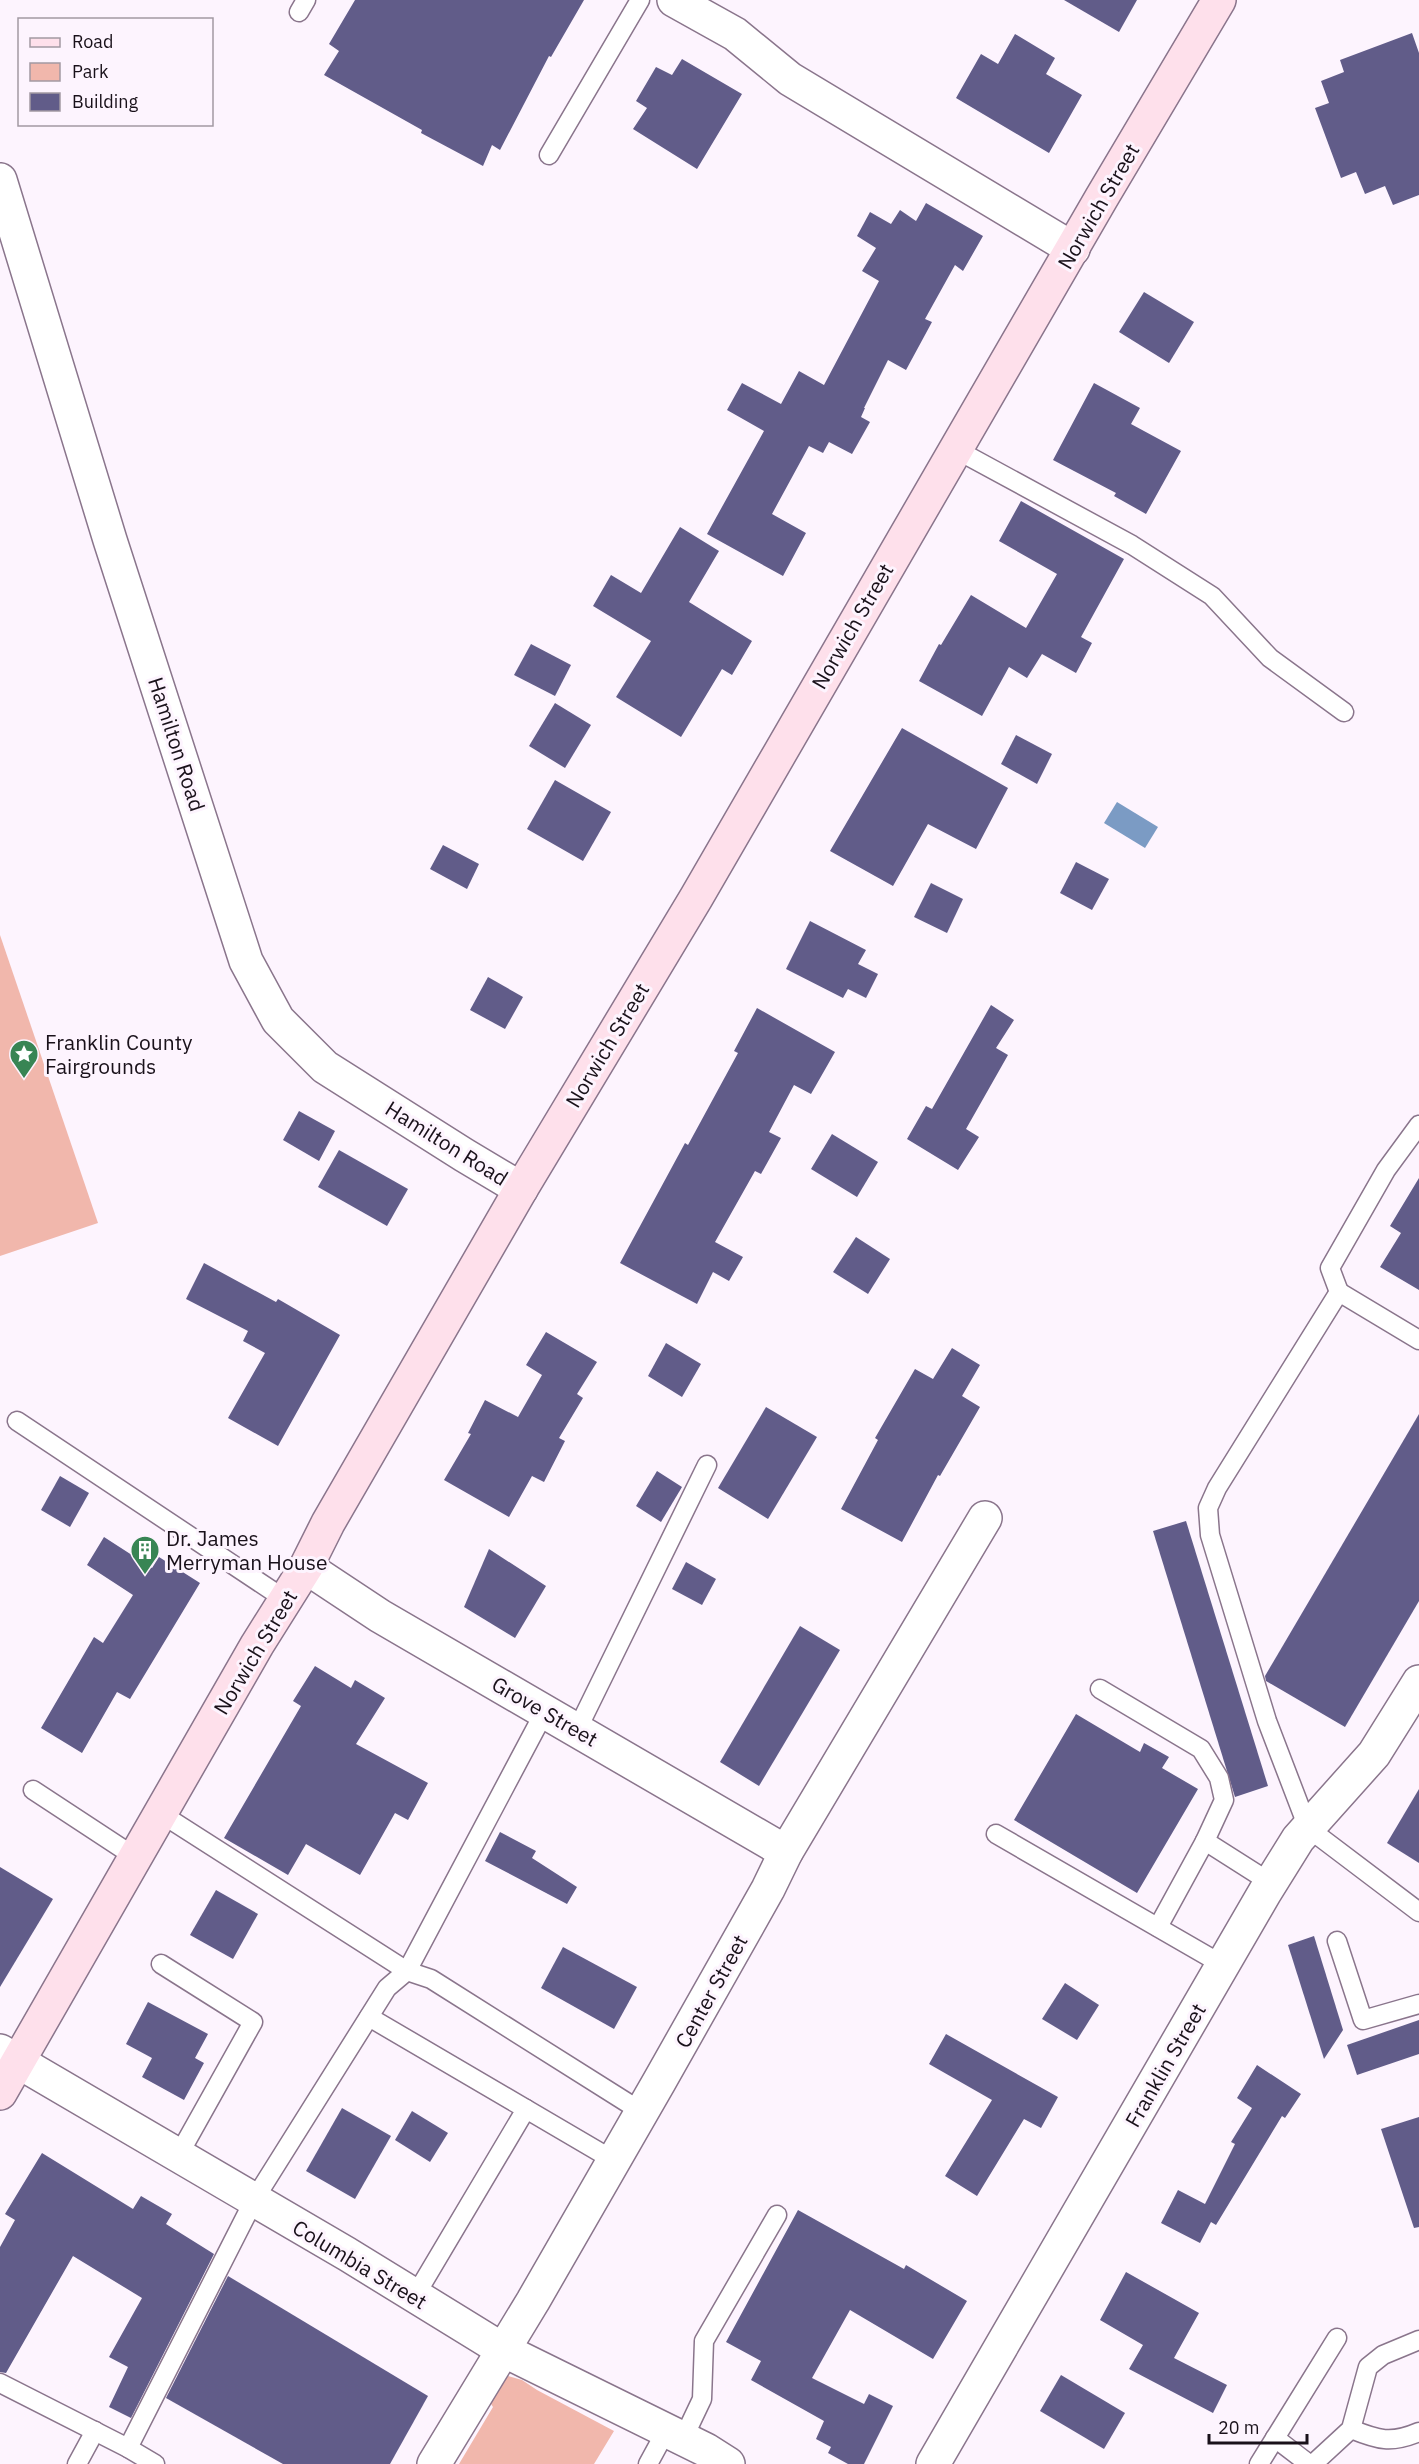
<svg xmlns="http://www.w3.org/2000/svg" width="1419" height="2464" font-family="'IBM Plex Sans',sans-serif">
<rect width="100%" height="100%" fill="#fdf4fe"/>
<g fill="#f1b7ac">
<path d="M 0,935 L 98,1223 L 0,1256 Z"/>
<path d="M 505,2375 L 522,2380 L 537,2390 L 614,2431 L 594,2464 L 459,2464 L 493,2407 L 489,2401 Z"/>
</g>
<path fill="#7b9bc4" d="M 1117,802 L 1158,827 L 1145,848 L 1104,823 Z"/>
<g fill="#615c89">
<path d="M 355,0 L 584,0 L 551,57 L 549,56 L 500,150 L 492,145 L 483,166 L 421,133 L 422,130 L 324,75 L 339,51 L 329,44 Z"/>
<path d="M 1064,0 L 1137,0 L 1119,32 Z"/>
<path d="M 1412,33 L 1419,53 L 1419,195 L 1393,205 L 1385,186 L 1365,194 L 1356,172 L 1341,178 L 1315,108 L 1329,103 L 1321,81 L 1344,72 L 1340,60 Z"/>
<path d="M 1015,34 L 1055,58 L 1046,74 L 1082,95 L 1049,153 L 956,98 L 981,54 L 998,64 Z"/>
<path d="M 682,59 L 742,94 L 697,169 L 633,129 L 647,108 L 636,101 L 656,67 L 672,75 Z"/>
<path d="M 926,203 L 983,236 L 963,271 L 955,265 L 925,319 L 932,322 L 906,370 L 888,360 L 864,408 L 865,408 L 861,417 L 870,422 L 852,454 L 829,442 L 823,453 L 809,446 L 772,514 L 806,533 L 783,576 L 707,534 L 764,431 L 727,410 L 742,383 L 781,404 L 799,371 L 824,385 L 879,281 L 862,271 L 876,248 L 857,236 L 870,212 L 891,224 L 900,210 L 916,221 Z"/>
<path d="M 1144,292 L 1194,322 L 1169,363 L 1119,332 Z"/>
<path d="M 1094,383 L 1140,408 L 1131,424 L 1181,451 L 1146,514 L 1114,496 L 1116,493 L 1053,460 Z"/>
<path d="M 1021,501 L 1124,559 L 1081,637 L 1092,643 L 1076,673 L 1042,654 L 1027,678 L 1009,667 L 982,716 L 919,681 L 939,644 L 941,645 L 971,595 L 1026,628 L 1057,574 L 999,541 Z"/>
<path d="M 680,527 L 719,551 L 689,602 L 752,641 L 732,675 L 722,669 L 681,737 L 616,697 L 651,641 L 593,606 L 611,575 L 641,593 Z"/>
<path d="M 531,644 L 571,665 L 555,696 L 514,675 Z"/>
<path d="M 555,703 L 591,725 L 565,768 L 529,746 Z"/>
<path d="M 902,728 L 1008,788 L 976,849 L 928,824 L 893,886 L 830,851 Z"/>
<path d="M 1016,735 L 1052,754 L 1037,784 L 1001,764 Z"/>
<path d="M 555,780 L 611,812 L 583,861 L 527,829 Z"/>
<path d="M 443,845 L 479,864 L 467,889 L 430,869 Z"/>
<path d="M 1076,862 L 1109,879 L 1092,910 L 1060,893 Z"/>
<path d="M 931,883 L 963,899 L 947,933 L 914,917 Z"/>
<path d="M 810,921 L 866,950 L 858,964 L 878,974 L 866,998 L 848,989 L 843,998 L 786,969 Z"/>
<path d="M 488,977 L 523,997 L 505,1029 L 470,1010 Z"/>
<path d="M 991,1005 L 1014,1020 L 996,1048 L 1008,1055 L 966,1129 L 979,1137 L 958,1170 L 907,1139 L 926,1106 L 932,1109 Z"/>
<path d="M 757,1008 L 835,1052 L 811,1094 L 794,1085 L 769,1132 L 781,1138 L 761,1174 L 755,1171 L 715,1242 L 743,1257 L 729,1281 L 713,1272 L 697,1304 L 620,1263 L 685,1143 L 688,1145 L 738,1053 L 734,1051 Z"/>
<path d="M 299,1111 L 335,1131 L 319,1161 L 283,1140 Z"/>
<path d="M 832,1134 L 878,1162 L 857,1197 L 811,1169 Z"/>
<path d="M 339,1150 L 408,1189 L 387,1226 L 318,1187 Z"/>
<path d="M 1419,1178 L 1419,1290 L 1380,1267 L 1401,1233 L 1390,1226 Z"/>
<path d="M 856,1237 L 890,1259 L 868,1294 L 833,1272 Z"/>
<path d="M 204,1263 L 276,1302 L 278,1299 L 340,1335 L 278,1446 L 228,1418 L 265,1353 L 243,1341 L 248,1331 L 186,1299 Z"/>
<path d="M 546,1332 L 597,1362 L 577,1394 L 583,1398 L 559,1438 L 565,1441 L 544,1482 L 532,1476 L 509,1517 L 444,1480 L 471,1434 L 468,1433 L 485,1400 L 518,1417 L 542,1375 L 526,1365 Z"/>
<path d="M 666,1343 L 701,1364 L 682,1397 L 648,1376 Z"/>
<path d="M 952,1348 L 980,1365 L 962,1396 L 980,1407 L 940,1476 L 938,1475 L 902,1542 L 841,1509 L 878,1440 L 875,1438 L 915,1369 L 933,1379 Z"/>
<path d="M 766,1407 L 817,1437 L 768,1519 L 718,1488 Z"/>
<path d="M 1419,1414 L 1419,1601 L 1345,1727 L 1266,1681 L 1265,1676 Z"/>
<path d="M 657,1471 L 682,1487 L 661,1522 L 636,1506 Z"/>
<path d="M 60,1476 L 89,1493 L 70,1527 L 41,1510 Z"/>
<path d="M 1186,1521 L 1268,1786 L 1235,1797 L 1153,1531 Z"/>
<path d="M 104,1537 L 152,1568 L 159,1557 L 200,1583 L 130,1699 L 117,1692 L 82,1753 L 41,1728 L 94,1637 L 103,1643 L 133,1595 L 87,1565 Z"/>
<path d="M 489,1549 L 546,1586 L 515,1638 L 464,1607 Z"/>
<path d="M 686,1562 L 716,1579 L 702,1605 L 672,1589 Z"/>
<path d="M 800,1626 L 840,1650 L 759,1786 L 720,1762 Z"/>
<path d="M 315,1666 L 351,1688 L 355,1680 L 385,1698 L 356,1744 L 428,1783 L 408,1820 L 395,1813 L 360,1875 L 306,1844 L 288,1875 L 224,1838 L 301,1706 L 293,1701 Z"/>
<path d="M 1076,1714 L 1140,1752 L 1144,1743 L 1169,1757 L 1162,1768 L 1198,1789 L 1137,1893 L 1014,1820 Z"/>
<path d="M 1419,1789 L 1419,1863 L 1387,1843 Z"/>
<path d="M 500,1832 L 536,1851 L 532,1858 L 577,1887 L 567,1904 L 485,1861 Z"/>
<path d="M 0,1867 L 53,1899 L 0,1987 Z"/>
<path d="M 216,1890 L 258,1914 L 233,1959 L 190,1935 Z"/>
<path d="M 1314,1936 L 1343,2030 L 1324,2059 L 1288,1945 Z"/>
<path d="M 563,1947 L 637,1987 L 614,2029 L 541,1988 Z"/>
<path d="M 1065,1983 L 1099,2005 L 1077,2040 L 1042,2019 Z"/>
<path d="M 148,2002 L 208,2034 L 195,2058 L 204,2063 L 184,2100 L 142,2077 L 152,2058 L 126,2044 Z"/>
<path d="M 1419,2020 L 1419,2054 L 1357,2075 L 1347,2045 Z"/>
<path d="M 946,2034 L 1058,2097 L 1041,2128 L 1024,2119 L 977,2196 L 945,2176 L 992,2100 L 929,2064 Z"/>
<path d="M 1257,2065 L 1301,2094 L 1285,2118 L 1282,2116 L 1216,2225 L 1211,2222 L 1200,2243 L 1161,2223 L 1178,2190 L 1205,2204 L 1235,2144 L 1231,2142 L 1252,2108 L 1237,2098 Z"/>
<path d="M 342,2108 L 391,2136 L 355,2199 L 306,2171 Z"/>
<path d="M 412,2111 L 448,2133 L 430,2162 L 395,2140 Z"/>
<path d="M 1419,2117 L 1419,2227 L 1414,2228 L 1381,2129 Z"/>
<path d="M 42,2153 L 133,2209 L 141,2196 L 172,2214 L 166,2224 L 214,2254 L 131,2418 L 109,2407 L 128,2367 L 109,2357 L 142,2298 L 73,2256 L 6,2373 L 0,2372 L 0,2247 L 15,2220 L 5,2214 Z"/>
<path d="M 798,2210 L 904,2269 L 906,2265 L 967,2301 L 933,2359 L 850,2310 L 812,2378 L 864,2404 L 869,2394 L 893,2406 L 864,2464 L 848,2464 L 828,2453 L 831,2447 L 816,2439 L 824,2421 L 751,2380 L 761,2361 L 726,2342 Z"/>
<path d="M 1126,2272 L 1199,2313 L 1174,2358 L 1227,2385 L 1213,2413 L 1129,2369 L 1143,2345 L 1100,2320 Z"/>
<path d="M 228,2276 L 428,2396 L 390,2464 L 283,2464 L 166,2398 Z"/>
<path d="M 1061,2375 L 1125,2413 L 1104,2449 L 1040,2411 Z"/>
</g>
<g fill="none" stroke-linecap="round" stroke-linejoin="round">
<g stroke="#8a758c" stroke-width="21">
<g id="lane">
<path d="M 299,12 L 306,0"/>
<path d="M 549,155 L 640,0"/>
<path d="M 957,450 L 1132,545 L 1212,596 L 1270,658 L 1344,712"/>
<path d="M 1339,1292 L 1330,1268 L 1386,1170 L 1419,1125"/>
<path d="M 1419,1340 L 1339,1292 L 1217,1488 L 1208,1508 L 1210,1535 L 1267,1721 L 1308,1828 L 1419,1912"/>
<path d="M 17,1421 L 286,1600"/>
<path d="M 1100,1689 L 1201,1749 L 1219,1778 L 1224,1800 L 1205,1841 L 1271,1883"/>
<path d="M 577,1730 L 707,1465"/>
<path d="M 33,1790 L 135,1857"/>
<path d="M 160,1813 L 407,1971 L 431,1979 L 642,2112"/>
<path d="M 996,1834 L 1223,1965"/>
<path d="M 1158,1927 L 1205,1841"/>
<path d="M 1337,1941 L 1363,2020 L 1419,2004"/>
<path d="M 161,1964 L 253,2022 L 178,2156"/>
<path d="M 369,2017 L 526,2109 L 415,2296"/>
<path d="M 526,2109 L 613,2160"/>
<path d="M 0,2383 L 128,2448 L 155,2464"/>
<path d="M 1351,2429 C 1378,2440 1391,2444 1419,2432"/>
<path d="M 1275,2438 L 1309,2464"/>
<path d="M 683,2439 L 702,2399 L 704,2341 L 777,2215"/>
<path d="M 128,2448 L 254,2200 L 387,1988 L 407,1971 L 545,1711"/>
<path d="M 77,2464 L 95,2431"/>
<path d="M 648,2464 L 666,2431"/>
<path d="M 1259,2464 L 1337,2338"/>
<path d="M 1313,2464 L 1351,2429 L 1368,2367 L 1383,2355 L 1419,2340"/>
</g>
</g>
<g stroke="#8a758c" stroke-width="36">
<g id="street">
<path d="M 674,0 L 735,34 L 790,79 L 1073,249"/>
<path d="M 0,180 L 110,540 L 246,961 L 278,1020 L 325,1067 L 464,1155 L 521,1189"/>
<path d="M 306,1567 L 380,1616 L 786,1852"/>
<path d="M 0,2051 L 347,2254 L 503,2350 L 706,2450 L 728,2464"/>
<path d="M 434,2464 L 533,2301 L 659,2082 L 768,1889 L 786,1852 L 985,1518"/>
<path d="M 933,2464 L 1265,1892 L 1298,1839 L 1374,1754 L 1419,1682"/>
</g>
</g>
<g stroke="#8a758c" stroke-width="36">
<path id="secondary" d="M 0,2093 L 257,1645 L 306,1567 L 328,1523 L 521,1189 L 696,898 L 1102,197 L 1219,0"/>
</g>
<use href="#lane" stroke="#fff" stroke-width="18"/>
<use href="#street" stroke="#fff" stroke-width="33"/>
<use href="#secondary" stroke="#fee0eb" stroke-width="33"/>
</g>
<defs>
<g id="sight-pin" transform="scale(1.5)"><path d="M0 17L-7.5 6A9.5 9.5 0 1 1 7.5 6Z" fill="#388554" stroke="#fdf4fe"/><path d="M0-6L1.8-2.2L6-1.7L2.9 1.2L3.7 5.4L0 3.3L-3.7 5.4L-2.9 1.2L-6-1.7L-1.8-2.2Z" fill="#fff"/></g>
<g id="building-pin" transform="scale(1.5)"><path d="M0 17L-7.5 6A9.5 9.5 0 1 1 7.5 6Z" fill="#388554" stroke="#fdf4fe"/><path d="M-4-6H4V6H1V3H-1V6H-4ZM-2.5-4.3h1.7v1.8h-1.7ZM.8-4.3h1.7v1.8H.8ZM-2.5-1h1.7V.8h-1.7ZM.8-1h1.7V.8H.8Z" fill="#fff"/></g>
</defs>
<g fill-rule="evenodd">
<use href="#sight-pin" x="24" y="1054"/>
<use href="#building-pin" x="145" y="1550"/>
</g>
<g text-anchor="middle" dominant-baseline="central" stroke-width="6" stroke-linejoin="round" paint-order="stroke">
<g font-size="21" fill="#19111a" stroke="#fdf4fe">
<text transform="translate(1098 206) rotate(-60)">Norwich Street</text>
<text transform="translate(852 626) rotate(-60)">Norwich Street</text>
<text transform="translate(177 744) rotate(72)">Hamilton Road</text>
<text transform="translate(607 1045) rotate(-59)">Norwich Street</text>
<text transform="translate(447 1143) rotate(32)">Hamilton Road</text>
<text transform="translate(255 1652) rotate(-59)">Norwich Street</text>
<text transform="translate(545 1711) rotate(30)">Grove Street</text>
<text transform="translate(711 1991) rotate(-61)">Center Street</text>
<text transform="translate(1165 2065) rotate(-60)">Franklin Street</text>
<text transform="translate(360 2264) rotate(31)">Columbia Street</text>
</g>
<g font-size="21" fill="#19111a" stroke="#fdf4fe" text-anchor="start">
<text x="45" y="1042">Franklin County<tspan x="45" dy="24">Fairgrounds</tspan></text>
<text x="166" y="1538">Dr. James<tspan x="166" dy="24">Merryman House</tspan></text>
</g>
</g>
<rect x="18" y="18" width="195" height="108" fill="#fdf4fe" stroke="#a299a3" stroke-width="1.5"/>
<rect x="30" y="38" width="30" height="9" fill="#fee0eb" stroke="#a299a3" stroke-width="1.5"/>
<text x="72" y="48" font-size="18" fill="#19111a">Road</text>
<rect x="30" y="63" width="30" height="18" fill="#f1b7ac" stroke="#a299a3" stroke-width="1.5"/>
<text x="72" y="78" font-size="18" fill="#19111a">Park</text>
<rect x="30" y="93" width="30" height="18" fill="#615c89" stroke="#a299a3" stroke-width="1.5"/>
<text x="72" y="108" font-size="18" fill="#19111a">Building</text>
<path d="M1209 2434v9h98v-9" fill="none" stroke="#19111a" stroke-width="3"/>
<text x="1218" y="2434" font-size="18" fill="#19111a" stroke="#fdf4fe" stroke-width="4.5" paint-order="stroke">20 m</text>
</svg>
